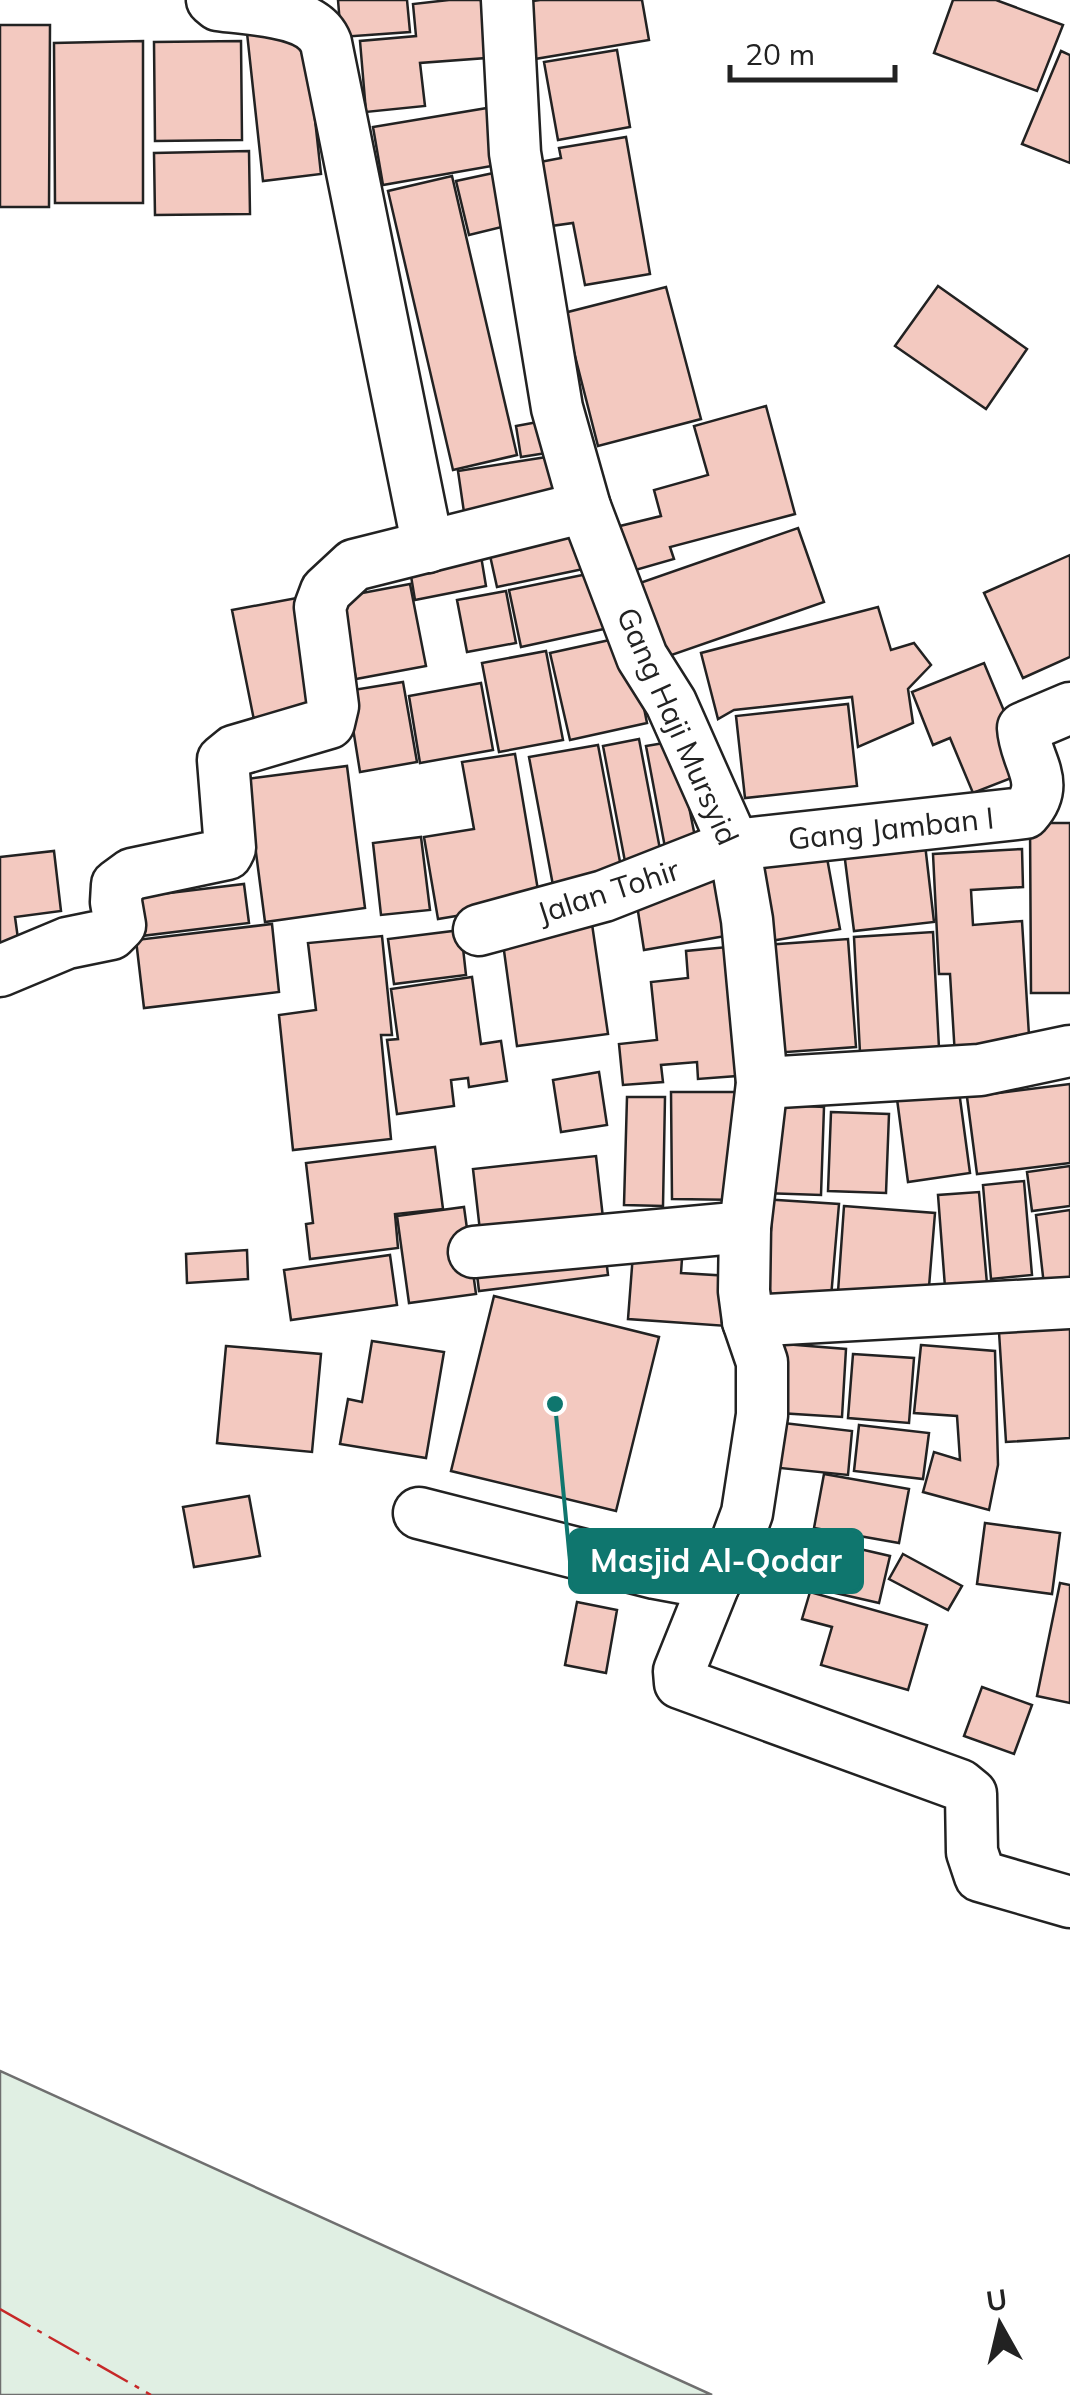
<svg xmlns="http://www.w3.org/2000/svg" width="1070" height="2395" font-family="Mulish,sans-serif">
<rect width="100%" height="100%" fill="#fff"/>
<path fill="#e0efe3" stroke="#6f6f6f" stroke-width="2.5" d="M 0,2071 L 712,2395 L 0,2395 Z"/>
<g fill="#f3c9c0" stroke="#222" stroke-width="2.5">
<path d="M 338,0 L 407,0 L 410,32 L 341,37 Z"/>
<path d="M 449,0 L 481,0 L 486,58 L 420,63 L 425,106 L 366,112 L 360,41 L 416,36 L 413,4 Z"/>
<path d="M 540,0 L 642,0 L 649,40 L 535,59 L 526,2 Z"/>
<path d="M 953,0 L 996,0 L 1063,25 L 1037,91 L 934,53 Z"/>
<path d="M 0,25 L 50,25 L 49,207 L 0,207 Z"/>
<path d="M 305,28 L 321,174 L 263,181 L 247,33 Z"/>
<path d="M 143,41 L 143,203 L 55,203 L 54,43 Z"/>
<path d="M 241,41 L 242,140 L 155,141 L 154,42 Z"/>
<path d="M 617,50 L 630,127 L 558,140 L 544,62 Z"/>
<path d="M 1061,51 L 1070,55 L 1070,163 L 1022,144 Z"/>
<path d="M 493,107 L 503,164 L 383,185 L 373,127 Z"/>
<path d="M 626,137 L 650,274 L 585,285 L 573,223 L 551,226 L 540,162 L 561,158 L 559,148 Z"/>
<path d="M 249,151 L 250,214 L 155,215 L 154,153 Z"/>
<path d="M 498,172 L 510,225 L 469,235 L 456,181 Z"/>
<path d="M 452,176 L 517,455 L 453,470 L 388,191 Z"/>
<path d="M 938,286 L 1027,349 L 986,409 L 895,346 Z"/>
<path d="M 666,287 L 701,419 L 598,446 L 564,313 Z"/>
<path d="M 766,406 L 795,514 L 670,547 L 674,559 L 632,571 L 620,526 L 661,516 L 654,490 L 708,475 L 694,426 Z"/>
<path d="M 554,419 L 559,451 L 521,457 L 516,426 Z"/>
<path d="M 553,456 L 560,505 L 465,519 L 458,471 Z"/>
<path d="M 579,523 L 588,568 L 497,587 L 487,542 Z"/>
<path d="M 798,528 L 824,602 L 663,658 L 637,584 Z"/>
<path d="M 479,544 L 486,586 L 415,600 L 408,558 Z"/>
<path d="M 1070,555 L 1070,657 L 1023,678 L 984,593 Z"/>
<path d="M 602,571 L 613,627 L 521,647 L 509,590 Z"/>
<path d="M 410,584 L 426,666 L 356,679 L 341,597 Z"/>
<path d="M 506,591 L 516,643 L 467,652 L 457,600 Z"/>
<path d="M 313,595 L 324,716 L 256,730 L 232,610 Z"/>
<path d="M 878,607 L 891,650 L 914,643 L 931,665 L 908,689 L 913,723 L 858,747 L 852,697 L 734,710 L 718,719 L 701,653 Z"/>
<path d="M 619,638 L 636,668 L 647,723 L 570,740 L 550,653 Z"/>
<path d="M 546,651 L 563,740 L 499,752 L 482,663 Z"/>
<path d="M 984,663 L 1029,771 L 973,793 L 950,738 L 933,745 L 912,692 Z"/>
<path d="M 403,682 L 417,762 L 360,772 L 347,691 Z"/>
<path d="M 481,683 L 493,750 L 420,763 L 409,696 Z"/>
<path d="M 848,704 L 857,786 L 745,798 L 736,716 Z"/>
<path d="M 639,739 L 663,865 L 627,872 L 603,746 Z"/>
<path d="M 676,741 L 698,852 L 667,858 L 646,746 Z"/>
<path d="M 598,745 L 624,883 L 555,896 L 529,757 Z"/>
<path d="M 515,754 L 540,902 L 438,919 L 424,837 L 474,829 L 462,762 Z"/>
<path d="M 347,766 L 365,908 L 265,922 L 255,845 L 239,847 L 247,779 Z"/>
<path d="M 1030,823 L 1070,823 L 1070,993 L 1031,993 Z"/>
<path d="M 923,827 L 934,922 L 854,931 L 842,836 Z"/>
<path d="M 421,837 L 430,910 L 381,915 L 373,843 Z"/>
<path d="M 825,847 L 840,929 L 765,942 L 751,859 Z"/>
<path d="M 1022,849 L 1023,887 L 971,890 L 973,925 L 1022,921 L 1030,1052 L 955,1056 L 950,974 L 939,974 L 933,854 Z"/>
<path d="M 54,851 L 61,911 L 15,917 L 19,946 L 0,948 L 0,857 Z"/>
<path d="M 727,877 L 737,934 L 644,950 L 635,892 Z"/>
<path d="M 244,884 L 249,923 L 141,936 L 136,897 Z"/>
<path d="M 272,924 L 279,992 L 144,1008 L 136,940 Z"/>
<path d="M 592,924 L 608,1034 L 517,1046 L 502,936 Z"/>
<path d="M 461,930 L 466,975 L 394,984 L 388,939 Z"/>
<path d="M 933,932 L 939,1048 L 860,1053 L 854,937 Z"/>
<path d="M 382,936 L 392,1035 L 381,1035 L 391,1139 L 293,1150 L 279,1015 L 316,1010 L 308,943 Z"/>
<path d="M 848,939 L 856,1047 L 773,1053 L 765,945 Z"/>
<path d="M 738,946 L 750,1075 L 698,1079 L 697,1062 L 661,1065 L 663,1082 L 623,1085 L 619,1044 L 657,1040 L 651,982 L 688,978 L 686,951 Z"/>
<path d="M 472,977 L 481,1044 L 501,1041 L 507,1081 L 469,1087 L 468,1078 L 451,1080 L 454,1106 L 397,1114 L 387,1040 L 398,1039 L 391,989 Z"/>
<path d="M 599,1072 L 607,1125 L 561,1132 L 553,1080 Z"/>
<path d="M 1070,1084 L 1070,1163 L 977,1174 L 967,1097 Z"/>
<path d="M 959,1091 L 970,1173 L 908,1182 L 897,1099 Z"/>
<path d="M 671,1092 L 744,1092 L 744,1200 L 672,1199 Z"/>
<path d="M 627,1097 L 665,1097 L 663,1206 L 624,1205 Z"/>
<path d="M 765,1104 L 824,1107 L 821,1195 L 761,1193 Z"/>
<path d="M 831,1112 L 889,1114 L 886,1193 L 828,1191 Z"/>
<path d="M 435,1147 L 443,1209 L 395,1214 L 398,1248 L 310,1259 L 306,1224 L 313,1223 L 306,1163 Z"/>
<path d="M 596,1156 L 603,1218 L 480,1231 L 473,1169 Z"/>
<path d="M 1070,1166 L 1070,1206 L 1032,1211 L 1027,1172 Z"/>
<path d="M 1024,1181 L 1032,1275 L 991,1279 L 983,1185 Z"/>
<path d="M 979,1192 L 987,1284 L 945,1287 L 938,1195 Z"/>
<path d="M 761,1199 L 839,1204 L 830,1309 L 753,1303 Z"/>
<path d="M 844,1206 L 935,1213 L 928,1299 L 838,1292 Z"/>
<path d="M 464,1207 L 476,1294 L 409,1303 L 397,1216 Z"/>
<path d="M 1070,1210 L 1070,1291 L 1045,1294 L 1036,1215 Z"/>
<path d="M 634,1241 L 683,1244 L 681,1273 L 730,1276 L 727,1326 L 628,1319 Z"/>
<path d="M 247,1250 L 248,1279 L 187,1283 L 186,1254 Z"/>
<path d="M 605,1250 L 608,1275 L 479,1291 L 476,1266 Z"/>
<path d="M 390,1255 L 397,1305 L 291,1320 L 284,1270 Z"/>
<path d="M 494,1296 L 659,1337 L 616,1511 L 451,1471 Z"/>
<path d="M 1070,1327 L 1070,1438 L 1006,1442 L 999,1332 Z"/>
<path d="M 372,1341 L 444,1352 L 426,1458 L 340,1444 L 348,1399 L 362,1402 Z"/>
<path d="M 784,1344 L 846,1349 L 842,1417 L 779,1413 Z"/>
<path d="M 921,1345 L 995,1351 L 998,1465 L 989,1510 L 923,1492 L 934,1452 L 960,1460 L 957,1416 L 914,1413 Z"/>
<path d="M 226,1346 L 321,1354 L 312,1452 L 217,1443 Z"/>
<path d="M 853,1354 L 914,1358 L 909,1423 L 848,1418 Z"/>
<path d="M 775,1422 L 852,1431 L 848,1475 L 770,1467 Z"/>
<path d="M 859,1425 L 929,1433 L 923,1479 L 854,1471 Z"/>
<path d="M 824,1474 L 909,1489 L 899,1543 L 814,1528 Z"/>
<path d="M 249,1496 L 260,1556 L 194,1567 L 183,1507 Z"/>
<path d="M 985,1523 L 1060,1533 L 1052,1594 L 977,1584 Z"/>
<path d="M 795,1534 L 890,1556 L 879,1603 L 783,1581 Z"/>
<path d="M 903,1554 L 962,1586 L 948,1610 L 889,1579 Z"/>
<path d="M 1060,1583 L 1070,1585 L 1070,1703 L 1037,1696 Z"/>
<path d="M 810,1592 L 927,1625 L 908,1690 L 821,1665 L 832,1627 L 802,1619 Z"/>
<path d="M 577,1602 L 617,1610 L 606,1673 L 565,1665 Z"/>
<path d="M 982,1687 L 1032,1705 L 1014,1754 L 964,1736 Z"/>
</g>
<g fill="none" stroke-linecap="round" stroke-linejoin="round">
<g stroke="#222" stroke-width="55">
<g id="minor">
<path d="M 212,0 L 218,5 C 250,10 313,9 326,43 L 428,547"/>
<path d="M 479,930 L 604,896 L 734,845 L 1025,813 C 1053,782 1025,762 1023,728 L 1070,708"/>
<path d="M 0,971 L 67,943 L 111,934 L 120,925 L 116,902 L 117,885 L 132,874 L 227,854 L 230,848 L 223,760 L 234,751 L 329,723 L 333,706 L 320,607 L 326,591 L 354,565 L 585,507"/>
<path d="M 762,1083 L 980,1070 L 1070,1051"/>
<path d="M 474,1252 L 745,1227"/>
<path d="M 748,1321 L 1070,1303"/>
<path d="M 419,1513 L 655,1573 L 714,1584 L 734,1548 L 747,1513 L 762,1415 L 762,1362 L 748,1321 L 744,1291 L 745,1227 L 762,1083 L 747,920 L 734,845 L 671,703 L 642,657 L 585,507 L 557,408 L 515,153 L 507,0"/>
<path d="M 714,1584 L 679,1671 L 680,1683 L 960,1785 L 971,1794 L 972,1852 L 980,1876 L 1070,1902"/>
</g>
</g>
<use href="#minor" stroke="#fff" stroke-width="50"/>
<path stroke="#c62828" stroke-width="2.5" stroke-dasharray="35 8 5 8" stroke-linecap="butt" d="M 0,2309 L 151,2395"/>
</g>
<g text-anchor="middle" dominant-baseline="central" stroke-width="8" stroke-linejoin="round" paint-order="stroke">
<g font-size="30" fill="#222" stroke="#fff">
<text transform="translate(678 726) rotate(66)">Gang Haji Mursyid</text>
<text transform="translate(891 828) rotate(-6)">Gang Jamban I</text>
<text transform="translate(608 891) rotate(-18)">Jalan Tohir</text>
</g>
</g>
<path fill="none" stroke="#0f766e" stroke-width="4" d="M555 1404L570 1561"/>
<circle fill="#0f766e" stroke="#fff" stroke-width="4" cx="555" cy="1404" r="10"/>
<rect fill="#0f766e" stroke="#0f766e" stroke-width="4" x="570" y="1530" width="292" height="62" rx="10"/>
<g font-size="32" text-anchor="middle" font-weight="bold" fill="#fff">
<text x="716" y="1572">Masjid Al-Qodar</text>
</g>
<g transform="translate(1000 2325) rotate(352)" stroke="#ffffff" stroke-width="8" paint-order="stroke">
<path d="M0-8L18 38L0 25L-18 38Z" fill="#222222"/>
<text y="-15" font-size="28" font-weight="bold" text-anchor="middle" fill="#222222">U</text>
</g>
<path d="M730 65v15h165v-15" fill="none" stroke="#222222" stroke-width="5"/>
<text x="745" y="65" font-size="30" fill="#222222" stroke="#ffffff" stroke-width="8" paint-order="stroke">20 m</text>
</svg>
